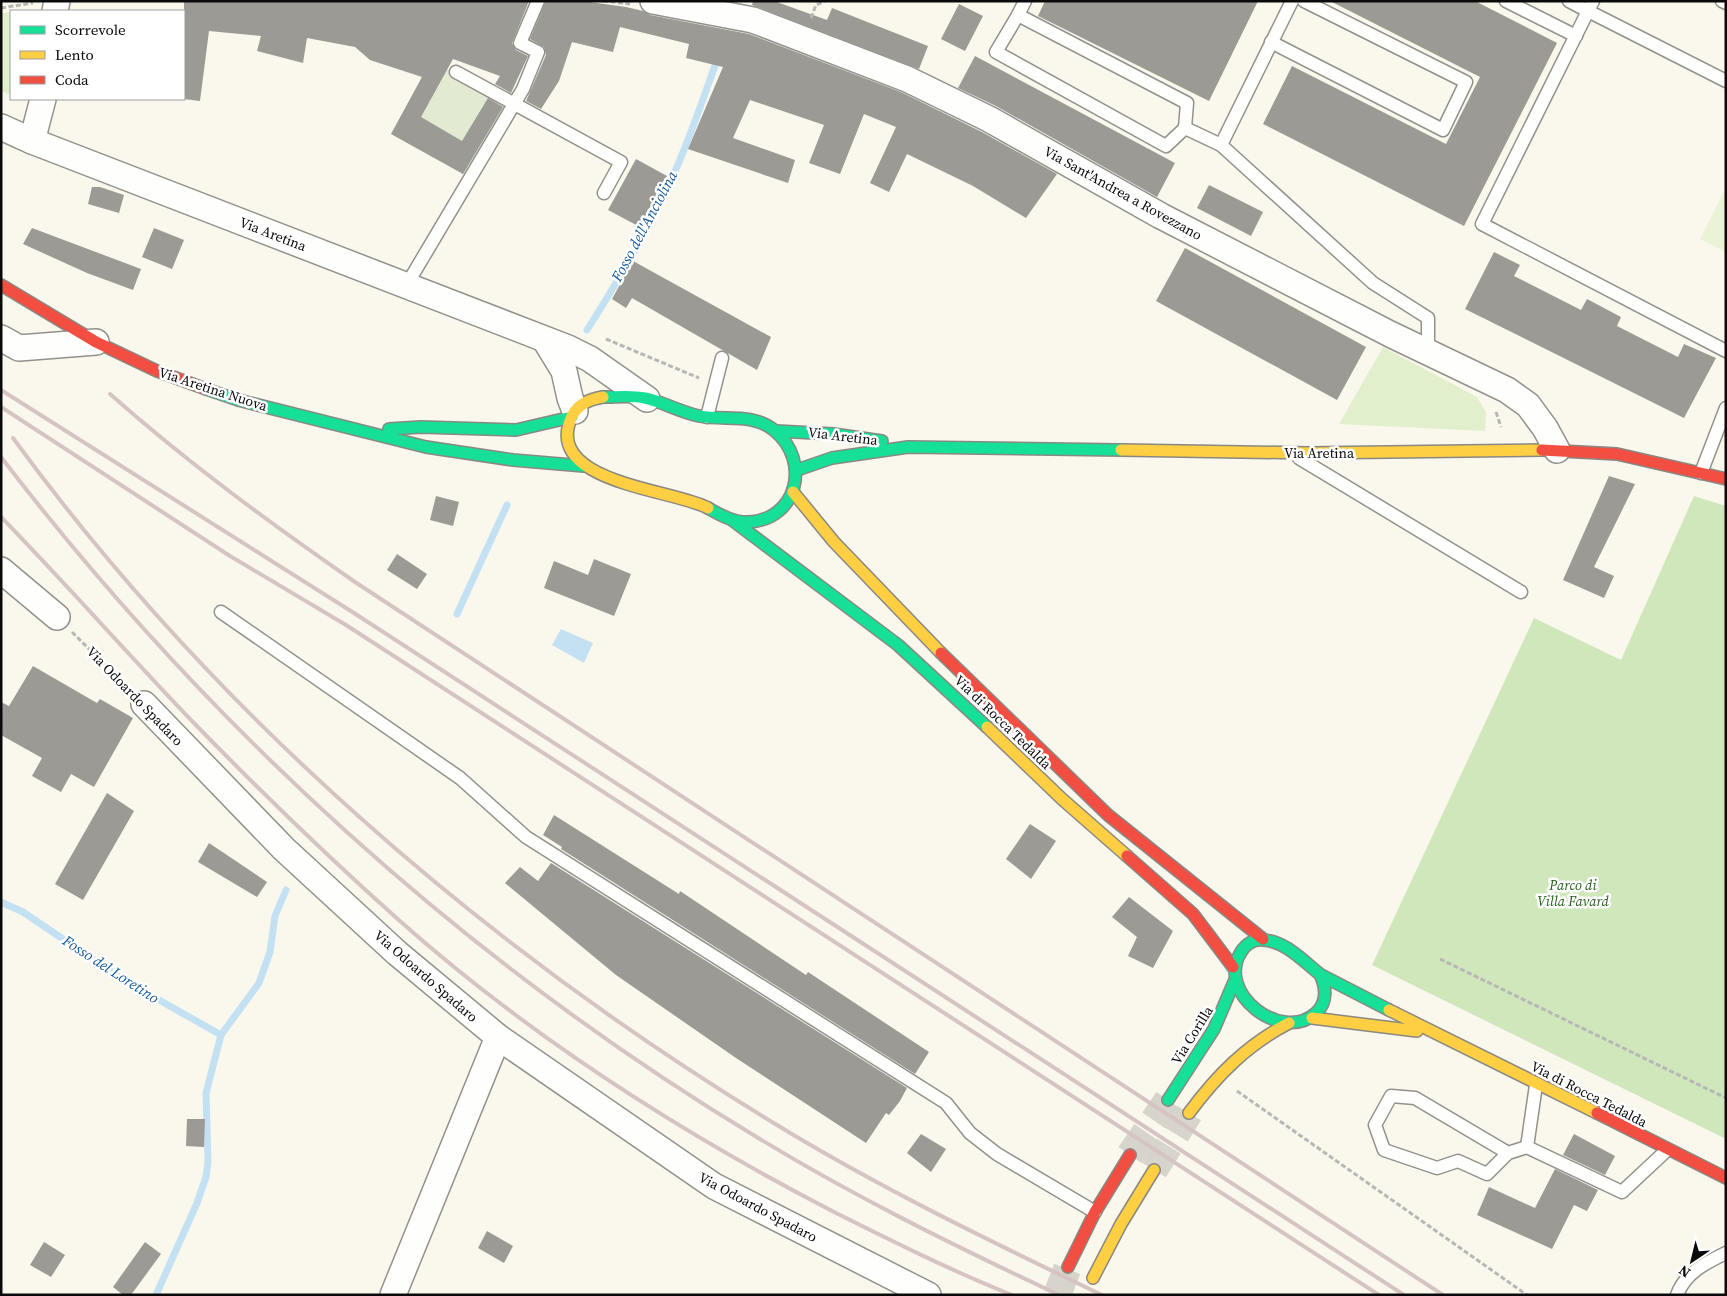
<svg xmlns="http://www.w3.org/2000/svg" width="1727" height="1296" font-family="'Source Serif 4',serif">
<rect width="100%" height="100%" fill="#faf8ed"/>
<g fill="#e1efcd">
<path d="M 11,12 L 11,95 L 1,91 L 1,13 Z"/>
<path d="M 1383,347 L 1477,397 L 1486,412 L 1485,431 L 1339,424 Z"/>
</g>
<path fill="#d0e7bb" d="M 1694,496 L 1726,506 L 1726,1139 L 1372,965 L 1534,618 L 1621,660 Z"/>
<path fill="#e3ead2" d="M 431,61 L 506,103 L 465,175 L 391,134 Z"/>
<path fill="#ebf3d7" d="M 1726,187 L 1726,252 L 1700,239 Z"/>
<path fill="#c4e1f3" d="M 561,629 L 593,643 L 584,663 L 552,645 Z"/>
<g fill="none" stroke-linecap="round" stroke-linejoin="round">
<g stroke="#c4e1f3" stroke-width="7">
<path d="M 587,330 C 616,284 645,237 668,187 C 687,147 701,104 716,63"/>
<path d="M 457,614 L 507,505"/>
<path d="M 1,902 L 23,912 L 122,979 L 221,1035"/>
<path d="M 156,1295 L 197,1203 L 206,1177 L 208,1162 L 206,1093 L 221,1035 L 259,983 L 270,952 L 275,916 L 286,890"/>
</g>
</g>
<g fill="#9c9a94">
<path d="M 184,1 L 529,1 L 512,43 L 516,50 L 528,56 L 511,93 L 495,84 L 500,76 L 453,59 L 421,117 L 462,141 L 488,98 L 503,107 L 463,174 L 391,134 L 422,77 L 370,60 L 355,47 L 307,38 L 303,63 L 257,51 L 261,36 L 209,31 L 200,101 L 184,99 Z"/>
<path d="M 546,1 L 583,1 L 626,7 L 643,11 L 650,15 L 749,34 L 901,92 L 982,132 L 1057,174 L 1026,218 L 973,186 L 907,154 L 889,192 L 870,183 L 896,127 L 864,114 L 840,174 L 809,163 L 824,125 L 750,100 L 733,138 L 795,160 L 788,183 L 688,149 L 723,67 L 686,58 L 689,44 L 620,27 L 613,52 L 572,42 L 559,81 L 541,109 L 526,101 L 546,55 L 544,47 L 530,39 Z"/>
<path d="M 753,1 L 774,1 L 827,20 L 832,8 L 928,46 L 919,69 L 752,5 Z"/>
<path d="M 1045,1 L 1258,1 L 1209,101 L 1038,16 Z"/>
<path d="M 1330,1 L 1475,1 L 1557,43 L 1464,226 L 1263,124 L 1292,66 L 1446,144 L 1480,77 Z"/>
<path d="M 959,4 L 983,16 L 965,51 L 941,39 Z"/>
<path d="M 975,56 L 1175,163 L 1157,197 L 996,106 L 958,88 Z"/>
<path d="M 636,159 L 667,176 L 640,227 L 608,210 Z"/>
<path d="M 1209,185 L 1263,212 L 1251,236 L 1197,208 Z"/>
<path d="M 92,187 L 100,187 L 124,195 L 119,213 L 88,204 Z"/>
<path d="M 32,228 L 141,269 L 133,290 L 87,273 L 23,244 Z"/>
<path d="M 154,228 L 184,240 L 172,269 L 142,257 Z"/>
<path d="M 1185,248 L 1366,347 L 1337,400 L 1156,301 Z"/>
<path d="M 1494,252 L 1520,265 L 1514,276 L 1581,310 L 1587,299 L 1621,317 L 1617,326 L 1678,357 L 1684,344 L 1716,358 L 1684,418 L 1465,309 Z"/>
<path d="M 633,261 L 771,337 L 757,370 L 632,298 L 626,308 L 612,299 Z"/>
<path d="M 1609,476 L 1635,484 L 1594,567 L 1614,576 L 1604,598 L 1563,580 Z"/>
<path d="M 436,496 L 459,502 L 453,526 L 430,520 Z"/>
<path d="M 397,554 L 427,574 L 417,589 L 387,570 Z"/>
<path d="M 594,559 L 631,574 L 614,616 L 544,588 L 554,561 L 588,575 Z"/>
<path d="M 33,666 L 97,703 L 100,699 L 133,718 L 94,787 L 71,774 L 61,792 L 32,776 L 42,758 L 1,735 L 1,702 L 9,706 Z"/>
<path d="M 107,793 L 134,811 L 83,900 L 55,884 Z"/>
<path d="M 554,815 L 679,894 L 680,891 L 806,975 L 808,972 L 929,1052 L 915,1074 L 561,849 L 562,847 L 543,835 Z"/>
<path d="M 1030,824 L 1056,841 L 1031,879 L 1006,859 Z"/>
<path d="M 209,843 L 267,882 L 257,897 L 198,862 Z"/>
<path d="M 551,863 L 907,1088 L 900,1101 L 889,1115 L 886,1113 L 866,1143 L 736,1058 L 616,975 L 505,883 L 520,867 L 538,881 Z"/>
<path d="M 1129,897 L 1173,931 L 1153,968 L 1128,956 L 1137,937 L 1112,917 Z"/>
<path d="M 187,1119 L 205,1119 L 204,1147 L 186,1146 Z"/>
<path d="M 921,1134 L 946,1149 L 931,1172 L 907,1153 Z"/>
<path d="M 1574,1134 L 1615,1156 L 1605,1175 L 1563,1155 Z"/>
<path d="M 1555,1169 L 1598,1190 L 1587,1211 L 1574,1205 L 1552,1249 L 1477,1215 L 1489,1187 L 1535,1208 Z"/>
<path d="M 487,1231 L 513,1246 L 504,1263 L 478,1248 Z"/>
<path d="M 44,1242 L 65,1255 L 51,1277 L 30,1265 Z"/>
<path d="M 145,1242 L 161,1254 L 131,1295 L 123,1295 L 113,1287 Z"/>
</g>
<g fill="none" stroke-linecap="round" stroke-linejoin="round">
<g stroke="#d6d4cb" stroke-width="28" stroke-dasharray="28 14" stroke-linecap="butt">
<path d="M 1130,1155 L 1168,1100"/>
<path d="M 1154,1170 L 1189,1113"/>
<path d="M 1057,1295 L 1068,1267"/>
</g>
<g stroke="#92918c" stroke-width="15">
<g id="lane">
<path d="M 1025,1 L 1018,15 L 1187,103 L 1185,128 L 1221,145"/>
<path d="M 1292,1 L 1221,145 L 1373,283 L 1428,318 L 1428,351"/>
<path d="M 1506,1 L 1576,36"/>
<path d="M 1569,1 L 1588,11 L 1482,224 L 1726,351"/>
<path d="M 1593,1 L 1588,11 L 1726,81"/>
<path d="M 1722,1 L 1726,3"/>
<path d="M 1018,15 L 996,52 L 1166,146 L 1185,128"/>
<path d="M 1271,42 L 1443,130 L 1466,82 L 1304,1"/>
<path d="M 456,72 L 621,162 L 604,193"/>
<path d="M 406,286 L 523,89 L 538,52 L 520,43 L 538,1"/>
<path d="M 707,417 L 722,358"/>
<path d="M 1299,458 L 1521,592"/>
<path d="M 1701,473 L 1726,408"/>
<path d="M 221,612 L 460,778 L 526,837 L 946,1103 L 970,1133 L 997,1154 L 1095,1212"/>
<path d="M 1536,1085 L 1527,1147 L 1622,1192 L 1667,1150"/>
<path d="M 1508,1153 L 1487,1174 L 1458,1161 L 1437,1168 L 1384,1150 L 1375,1125 L 1391,1096 L 1415,1098 L 1508,1153 L 1527,1147"/>
<path d="M 1677,1295 C 1685,1273 1705,1263 1726,1253"/>
</g>
</g>
<g stroke="#92918c" stroke-width="28">
<g id="street">
<path d="M 653,1 L 753,20 L 907,79 L 989,119 L 1161,216 L 1390,334 L 1507,390 L 1528,405 L 1545,428 L 1557,450"/>
<path d="M 55,11 L 57,1"/>
<path d="M 1,127 L 32,141 L 568,348 L 590,359 L 647,399"/>
<path d="M 32,141 L 43,99"/>
<path d="M 1,338 L 19,348 L 96,342"/>
<path d="M 545,340 L 564,371 L 570,398 L 575,411"/>
<path d="M 1,570 L 57,617"/>
<path d="M 144,704 L 284,849 L 397,953 L 498,1037 L 714,1186 L 928,1295"/>
<path d="M 393,1295 L 498,1037"/>
</g>
</g>
<g stroke="#898883" stroke-width="14">
<g id="fast">
<path d="M 206,389 L 238,400 L 426,447 L 513,460 L 584,466"/>
<path d="M 603,397 C 617,397 631,395 645,398 C 663,402 680,412 699,416 C 725,421 753,412 775,431 C 811,461 798,521 747,522 C 733,522 720,515 708,508"/>
<path d="M 389,429 L 421,427 L 516,430 L 572,417"/>
<path d="M 777,431 L 833,434 L 882,441"/>
<path d="M 797,470 L 832,458 L 908,447 L 1121,450"/>
<path d="M 732,520 L 898,645 L 987,727"/>
<path d="M 1320,974 C 1326,987 1328,1002 1316,1013 C 1282,1044 1215,993 1241,952 C 1246,944 1254,939 1263,940 C 1286,941 1304,962 1321,975 L 1389,1010"/>
<path d="M 1168,1100 L 1214,1029 L 1234,982"/>
</g>
</g>
<g stroke="#898883" stroke-width="14">
<g id="slow">
<path d="M 603,397 C 590,399 578,404 572,416 C 541,483 673,489 708,508"/>
<path d="M 1121,450 L 1311,453 L 1542,450"/>
<path d="M 793,492 L 834,542 L 941,653"/>
<path d="M 987,727 L 1062,799 L 1127,856"/>
<path d="M 1389,1010 L 1597,1113"/>
<path d="M 1312,1018 L 1417,1031"/>
<path d="M 1189,1113 C 1217,1075 1247,1045 1289,1023"/>
<path d="M 1093,1278 L 1121,1224 L 1154,1170"/>
</g>
</g>
<g stroke="#898883" stroke-width="14">
<g id="jam">
<path d="M 1,285 L 96,342 L 157,371 L 206,389"/>
<path d="M 1542,450 L 1617,454 L 1726,479"/>
<path d="M 941,653 L 1108,815 L 1263,939"/>
<path d="M 1127,856 L 1193,914 L 1233,967"/>
<path d="M 1597,1113 L 1726,1178"/>
<path d="M 1068,1267 L 1095,1212 L 1130,1155"/>
</g>
</g>
<g stroke="#b7b7b5" stroke-width="3" stroke-dasharray="5 2.5" stroke-linecap="butt">
<path d="M 603,1 L 630,4"/>
<path d="M 1,8 L 33,3"/>
<path d="M 811,18 L 816,5 L 825,1"/>
<path d="M 606,339 L 699,378"/>
<path d="M 1496,412 L 1501,427"/>
<path d="M 72,632 L 128,688"/>
<path d="M 1440,959 L 1726,1098"/>
<path d="M 1237,1091 L 1527,1295"/>
</g>
<use href="#lane" stroke="#fefefc" stroke-width="12"/>
<use href="#street" stroke="#fefefc" stroke-width="25"/>
<use href="#fast" stroke="#16e098" stroke-width="11"/>
<use href="#slow" stroke="#ffcf43" stroke-width="11"/>
<use href="#jam" stroke="#f24e42" stroke-width="11"/>
<g stroke="#d5c4c2" stroke-width="4">
<path d="M 1,390 L 354,613 L 1404,1295"/>
<path d="M 110,394 C 188,463 270,523 355,582 L 1443,1295"/>
<path d="M 1,407 L 230,556 L 346,625 L 1379,1295"/>
<path d="M 13,438 C 213,712 483,946 772,1122 C 878,1187 990,1241 1102,1295"/>
<path d="M 1,457 C 207,726 465,961 755,1136 C 853,1196 955,1246 1059,1295"/>
<path d="M 1,517 C 66,584 127,653 191,720 C 259,790 329,858 401,922 C 532,1038 681,1133 836,1213 C 894,1242 952,1271 1012,1295"/>
</g>
</g>
<g text-anchor="middle" dominant-baseline="central" stroke-width="5" stroke-linejoin="round" paint-order="stroke">
<g font-size="14" fill="#0a0a0a" stroke="#fff">
<text transform="translate(1123 193) rotate(29)">Via Sant'Andrea a Rovezzano</text>
<text transform="translate(273 234) rotate(21)">Via Aretina</text>
<text transform="translate(213 389) rotate(18)">Via Aretina Nuova</text>
<text transform="translate(843 436) rotate(7)">Via Aretina</text>
<text x="1319" y="453">Via Aretina</text>
<text transform="translate(135 696) rotate(46)">Via Odoardo Spadaro</text>
<text transform="translate(1003 722) rotate(44)">Via di Rocca Tedalda</text>
<text transform="translate(426 976) rotate(41)">Via Odoardo Spadaro</text>
<text transform="translate(1192 1035) rotate(-58)">Via Corilla</text>
<text transform="translate(1589 1094) rotate(27)">Via di Rocca Tedalda</text>
<text transform="translate(758 1207) rotate(28)">Via Odoardo Spadaro</text>
</g>
<g font-size="14" font-style="italic" fill="#27611c" stroke="#fff">
<text x="1573" y="885">Parco di<tspan x="1573" dy="16">Villa Favard</tspan></text>
</g>
<g font-size="15" font-style="italic" fill="#15599b" stroke="#fff">
<text transform="translate(644 226) rotate(-62)">Fosso dell'Anciolina</text>
<text transform="translate(111 969) rotate(33)">Fosso del Loretino</text>
</g>
</g>
<rect width="1727" height="1296" fill="none" stroke="#0a0a0a" stroke-width="5"/>
<rect x="10" y="10" width="175" height="90" fill="#ffffff" stroke="#9d9d9d"/>
<rect x="20" y="26" width="25" height="8" fill="#16e098" stroke="#9d9d9d"/>
<text x="55" y="35" font-size="15" fill="#0a0a0a">Scorrevole</text>
<rect x="20" y="51" width="25" height="8" fill="#ffcf43" stroke="#9d9d9d"/>
<text x="55" y="60" font-size="15" fill="#0a0a0a">Lento</text>
<rect x="20" y="76" width="25" height="8" fill="#f24e42" stroke="#9d9d9d"/>
<text x="55" y="85" font-size="15" fill="#0a0a0a">Coda</text>
<g transform="translate(1692 1261) rotate(215)" stroke="#ffffff" stroke-width="4" paint-order="stroke">
<path d="M0-4L9 19L0 12L-9 19Z" fill="#0a0a0a"/>
<text y="-8" font-size="14" font-weight="bold" text-anchor="middle" fill="#0a0a0a">N</text>
</g>
</svg>
